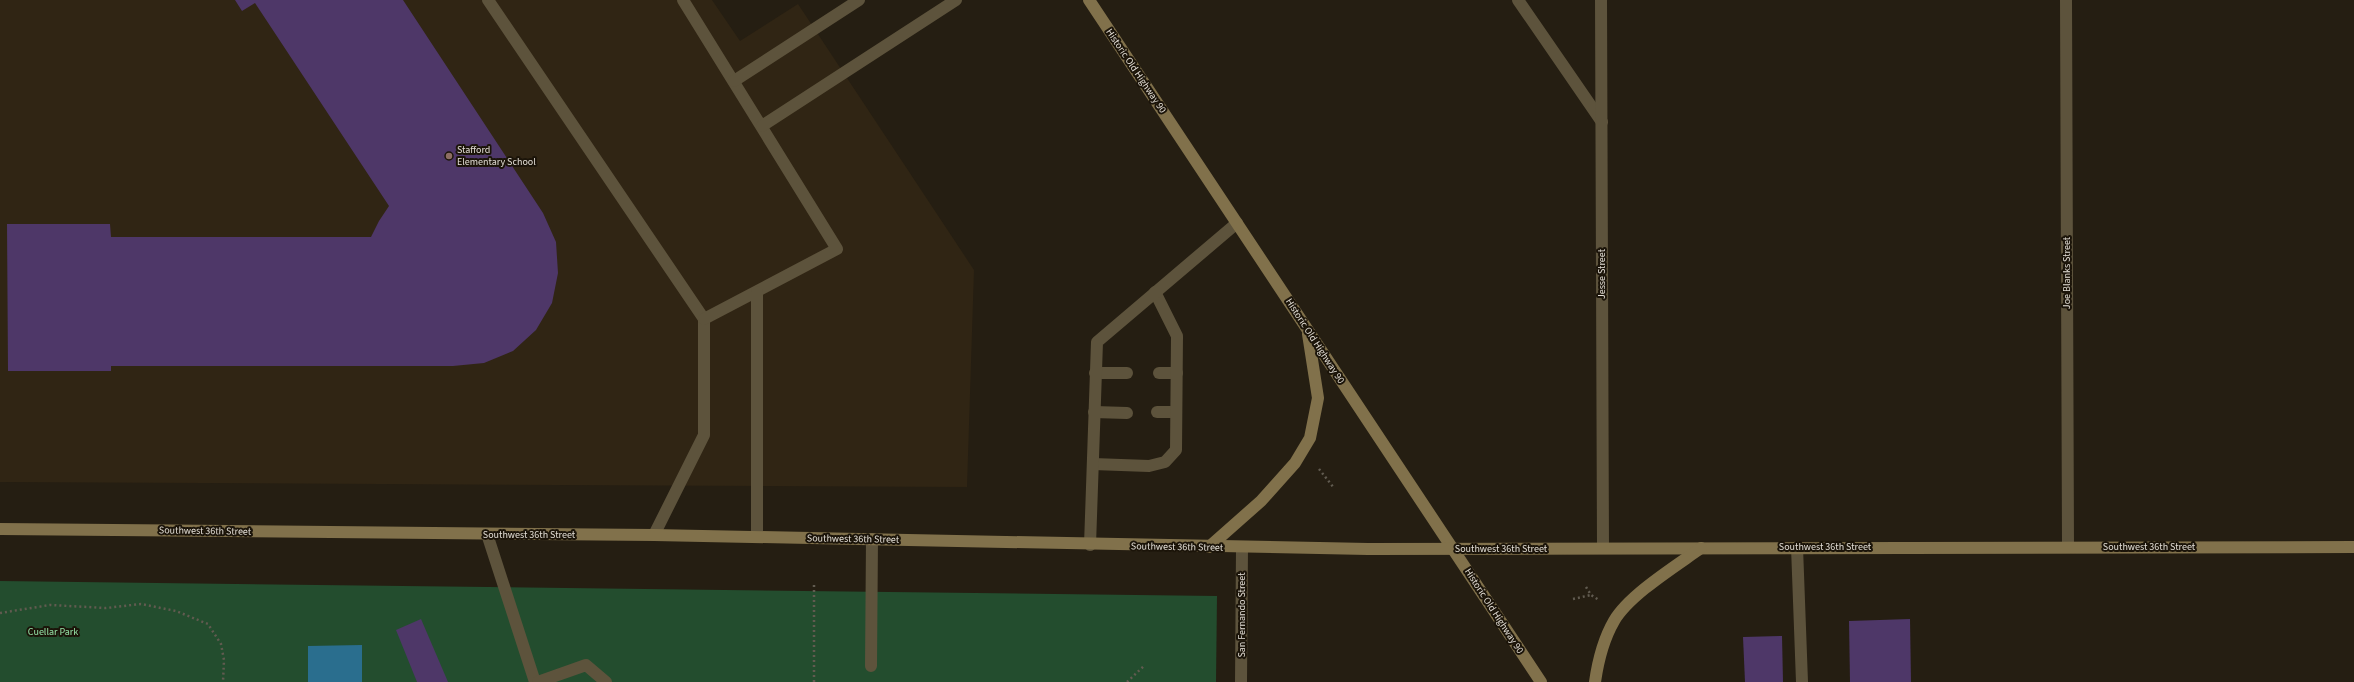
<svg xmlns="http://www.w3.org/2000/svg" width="2354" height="682" font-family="'Source Sans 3',sans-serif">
<rect width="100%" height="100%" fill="#251e12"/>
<path fill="#302514" d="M 0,0 L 712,0 L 740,41 L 798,4 L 974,270 L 967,487 L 0,482 Z"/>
<path fill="#234d2e" d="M 0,581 L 1217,596 L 1216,682 L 0,682 Z"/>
<path fill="#2a6e8e" d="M 362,645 L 362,682 L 308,682 L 308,646 Z"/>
<g fill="#4e3768">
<path d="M 235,0 L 403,0 L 543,213 L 556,242 L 558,273 L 552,303 L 536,330 L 513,351 L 484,363 L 453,366 L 111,366 L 111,371 L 8,371 L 7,224 L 110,224 L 111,237 L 371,237 L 379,221 L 389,206 L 255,3 L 242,11 Z"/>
<path d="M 421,619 L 448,682 L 417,682 L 396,630 Z"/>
<path d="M 1910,619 L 1911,682 L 1850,682 L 1849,621 Z"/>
<path d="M 1782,636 L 1783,682 L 1745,682 L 1743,637 Z"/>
</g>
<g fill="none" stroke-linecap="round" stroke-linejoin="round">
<g stroke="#615b50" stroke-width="2.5" stroke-dasharray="2 3" stroke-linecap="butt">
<path d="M 1319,469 L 1334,488"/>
<path d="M 1586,587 L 1591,595 L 1599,600"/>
<path d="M 1573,599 L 1591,595"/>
<path d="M 0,613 L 50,605 L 106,608 L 141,604 L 176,611 L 208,624 L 221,644 L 224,660 L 223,682"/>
<path d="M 814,682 L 814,583"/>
<path d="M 1127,682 L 1145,665"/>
</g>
<g stroke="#5d533c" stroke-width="12">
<path d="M 488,0 L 704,319 L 704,435 L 654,535"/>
<path d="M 683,0 L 837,249 L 704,319"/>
<path d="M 1518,0 L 1602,122"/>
<path d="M 734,81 L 859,0"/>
<path d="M 762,126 L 956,0"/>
<path d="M 757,292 L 757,537"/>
<path d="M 1095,373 L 1127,373"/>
<path d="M 1159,373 L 1177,373"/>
<path d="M 1094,412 L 1127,413"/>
<path d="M 1157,412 L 1176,412"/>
<path d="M 1093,464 L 1149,466 L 1165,462 L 1176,450 L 1177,336 L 1155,292"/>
<path d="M 487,534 L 535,682"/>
<path d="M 1090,545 L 1097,342 L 1237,223"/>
<path d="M 1797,547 L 1802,682"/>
<path d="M 871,666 L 872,539"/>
<path d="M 538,682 L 586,665 L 606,682"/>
</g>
<g stroke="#5d533c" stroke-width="12">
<path d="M 1601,0 L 1603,548"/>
<path d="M 2066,0 L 2068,547"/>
<path d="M 1241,682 L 1242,548"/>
</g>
<g stroke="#81714b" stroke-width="12">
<path d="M 1089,0 L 1541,682"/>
<path d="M 0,529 L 654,535 L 1368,549 L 2354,547"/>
<path d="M 1209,547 L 1261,501 L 1295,463 L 1310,438 L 1318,398 L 1308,334"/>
<path d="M 1595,682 C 1598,661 1603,640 1614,621 C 1629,595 1676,566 1701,548"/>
</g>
</g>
<circle fill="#8d6e63" stroke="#1b1409" stroke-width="1.5" cx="449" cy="156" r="4"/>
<g text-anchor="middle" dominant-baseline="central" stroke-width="4" stroke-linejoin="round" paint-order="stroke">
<g font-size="10" fill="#e2ddd5" stroke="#1b1409">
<text transform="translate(1136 71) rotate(56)">Historic Old Highway 90</text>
<text transform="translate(2067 273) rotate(-90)">Joe Blanks Street</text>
<text transform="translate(1602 274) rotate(-90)">Jesse Street</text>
<text transform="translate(1315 341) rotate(57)">Historic Old Highway 90</text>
<text transform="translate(205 531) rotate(1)">Southwest 36th Street</text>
<text x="529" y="535">Southwest 36th Street</text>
<text transform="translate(853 539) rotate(1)">Southwest 36th Street</text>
<text transform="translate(1177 547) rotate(1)">Southwest 36th Street</text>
<text x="1825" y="547">Southwest 36th Street</text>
<text x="2149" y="547">Southwest 36th Street</text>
<text x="1501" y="549">Southwest 36th Street</text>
<text transform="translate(1494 611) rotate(57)">Historic Old Highway 90</text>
<text transform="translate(1242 615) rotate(-90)">San Fernando Street</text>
</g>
<g font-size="10" fill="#e2ddd5" stroke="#1b1409" text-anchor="start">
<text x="457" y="150">Stafford<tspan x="457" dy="12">Elementary School</tspan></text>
</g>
<g font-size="10" fill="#96e4a8" stroke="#1b1409">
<text x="53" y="632">Cuellar Park</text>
</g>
</g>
</svg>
